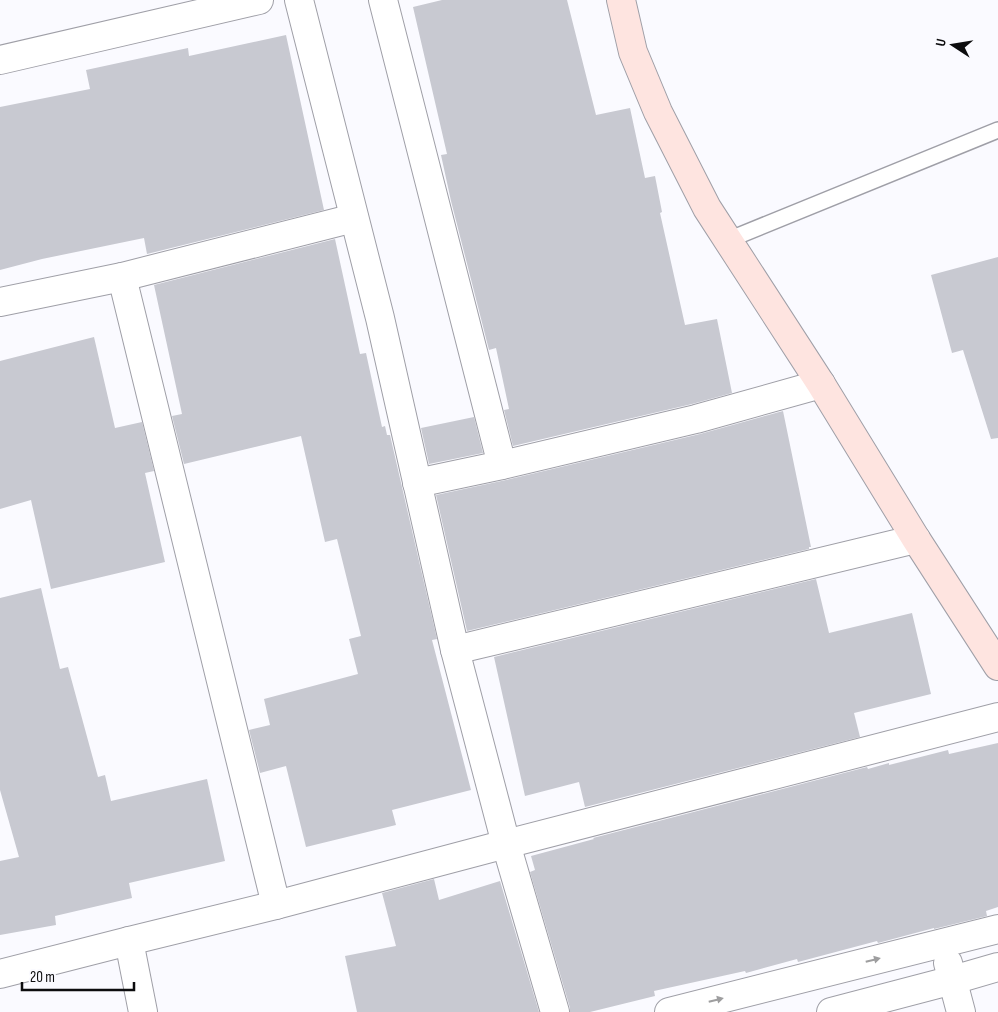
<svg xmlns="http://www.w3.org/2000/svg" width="998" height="1012" font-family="'Sofia Sans Condensed',sans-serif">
<rect width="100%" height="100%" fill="#fafaff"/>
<g fill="#c8c9d1">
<path d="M 442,0 L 567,0 L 596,115 L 630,108 L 645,178 L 655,176 L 662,212 L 660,213 L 685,325 L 717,319 L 732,393 L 692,404 L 513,446 L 504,410 L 509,409 L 496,348 L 489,350 L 451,201 L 441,155 L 447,154 L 413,7 Z"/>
<path d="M 286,35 L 324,210 L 147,254 L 144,238 L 42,259 L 0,270 L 0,107 L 90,89 L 86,70 L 188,48 L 189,56 Z"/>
<path d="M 335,239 L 360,354 L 366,353 L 382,427 L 385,426 L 387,435 L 390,435 L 437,639 L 432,640 L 471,790 L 392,810 L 396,825 L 306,847 L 286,766 L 260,773 L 249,730 L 270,725 L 264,699 L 358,674 L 349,639 L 361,636 L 337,539 L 325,542 L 301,436 L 184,464 L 172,416 L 182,414 L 154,285 Z"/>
<path d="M 998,257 L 998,438 L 991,439 L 963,350 L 952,353 L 931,275 Z"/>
<path d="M 94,337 L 115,428 L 142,422 L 154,471 L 145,473 L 165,562 L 51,589 L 31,500 L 0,509 L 0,361 Z"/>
<path d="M 783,411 L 811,547 L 809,547 L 809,549 L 467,631 L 436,495 L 506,480 L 700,434 Z"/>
<path d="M 474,417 L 483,453 L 429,464 L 421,428 Z"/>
<path d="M 816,579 L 829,633 L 912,613 L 931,694 L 854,713 L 860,737 L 585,807 L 579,782 L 525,796 L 494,657 Z"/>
<path d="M 41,588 L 60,669 L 68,667 L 98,777 L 105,775 L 111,801 L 207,779 L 225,861 L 129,883 L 132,898 L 55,916 L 56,925 L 0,935 L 0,861 L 19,857 L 0,790 L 0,598 Z"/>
<path d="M 998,743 L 998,907 L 986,911 L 987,916 L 934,929 L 934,928 L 878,943 L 877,941 L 798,962 L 797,959 L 746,973 L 745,971 L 654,991 L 655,996 L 590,1012 L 570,1012 L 570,1008 L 530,872 L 535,870 L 531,856 L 594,839 L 593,838 L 867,767 L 868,769 L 889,763 L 889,765 L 948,750 L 949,754 Z"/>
<path d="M 434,879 L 439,900 L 500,881 L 539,1012 L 357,1012 L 345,956 L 396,946 L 382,893 Z"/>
</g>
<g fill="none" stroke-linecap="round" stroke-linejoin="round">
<g stroke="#9f9fa7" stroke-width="18">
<path id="lane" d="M 728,240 L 998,130"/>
</g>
<g stroke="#9f9fa7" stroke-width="30">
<g id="street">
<path d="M 299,0 L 380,318 L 455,650 L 506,844 L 555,1012"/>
<path d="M 383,0 L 502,465"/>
<path d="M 0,60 L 259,0"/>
<path d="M 122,277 L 276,905"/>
<path d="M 0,302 L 122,277 L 354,218"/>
<path d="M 417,483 L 502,465 L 696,419 L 821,384"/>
<path d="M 455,650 L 916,539"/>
<path d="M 129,941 L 143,1012"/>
<path d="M 948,963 L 961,1012"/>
<path d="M 0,974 L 129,941 L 276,905 L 506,844 L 998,717"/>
<path d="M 669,1012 L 998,929"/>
<path d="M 831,1012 L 953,980 L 998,967"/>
</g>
</g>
<g stroke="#9f9fa7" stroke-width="30">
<path id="secondary" d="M 621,0 L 633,52 L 658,112 L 707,208 L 821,384 L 916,539 L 998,666"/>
</g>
<use href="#lane" stroke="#fff" stroke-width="15"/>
<use href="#street" stroke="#fff" stroke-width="28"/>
<use href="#secondary" stroke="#fee4e0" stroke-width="28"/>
</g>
<defs><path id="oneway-solid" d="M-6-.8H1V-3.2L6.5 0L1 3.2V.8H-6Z" transform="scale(1.25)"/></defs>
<g fill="#9e9e9f">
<use href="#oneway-solid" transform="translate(873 960) rotate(-14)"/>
<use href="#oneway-solid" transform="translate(716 1000) rotate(-14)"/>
</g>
<g transform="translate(953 45) rotate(282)" stroke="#fafaff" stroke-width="4" paint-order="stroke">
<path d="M0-4L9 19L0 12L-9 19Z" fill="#0c0c0e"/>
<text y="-8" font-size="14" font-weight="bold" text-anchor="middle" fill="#0c0c0e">U</text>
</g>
<path d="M22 982v8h112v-8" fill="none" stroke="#0c0c0e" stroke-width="2.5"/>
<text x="30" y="982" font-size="15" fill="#0c0c0e" stroke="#fafaff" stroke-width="4" paint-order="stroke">20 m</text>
</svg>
